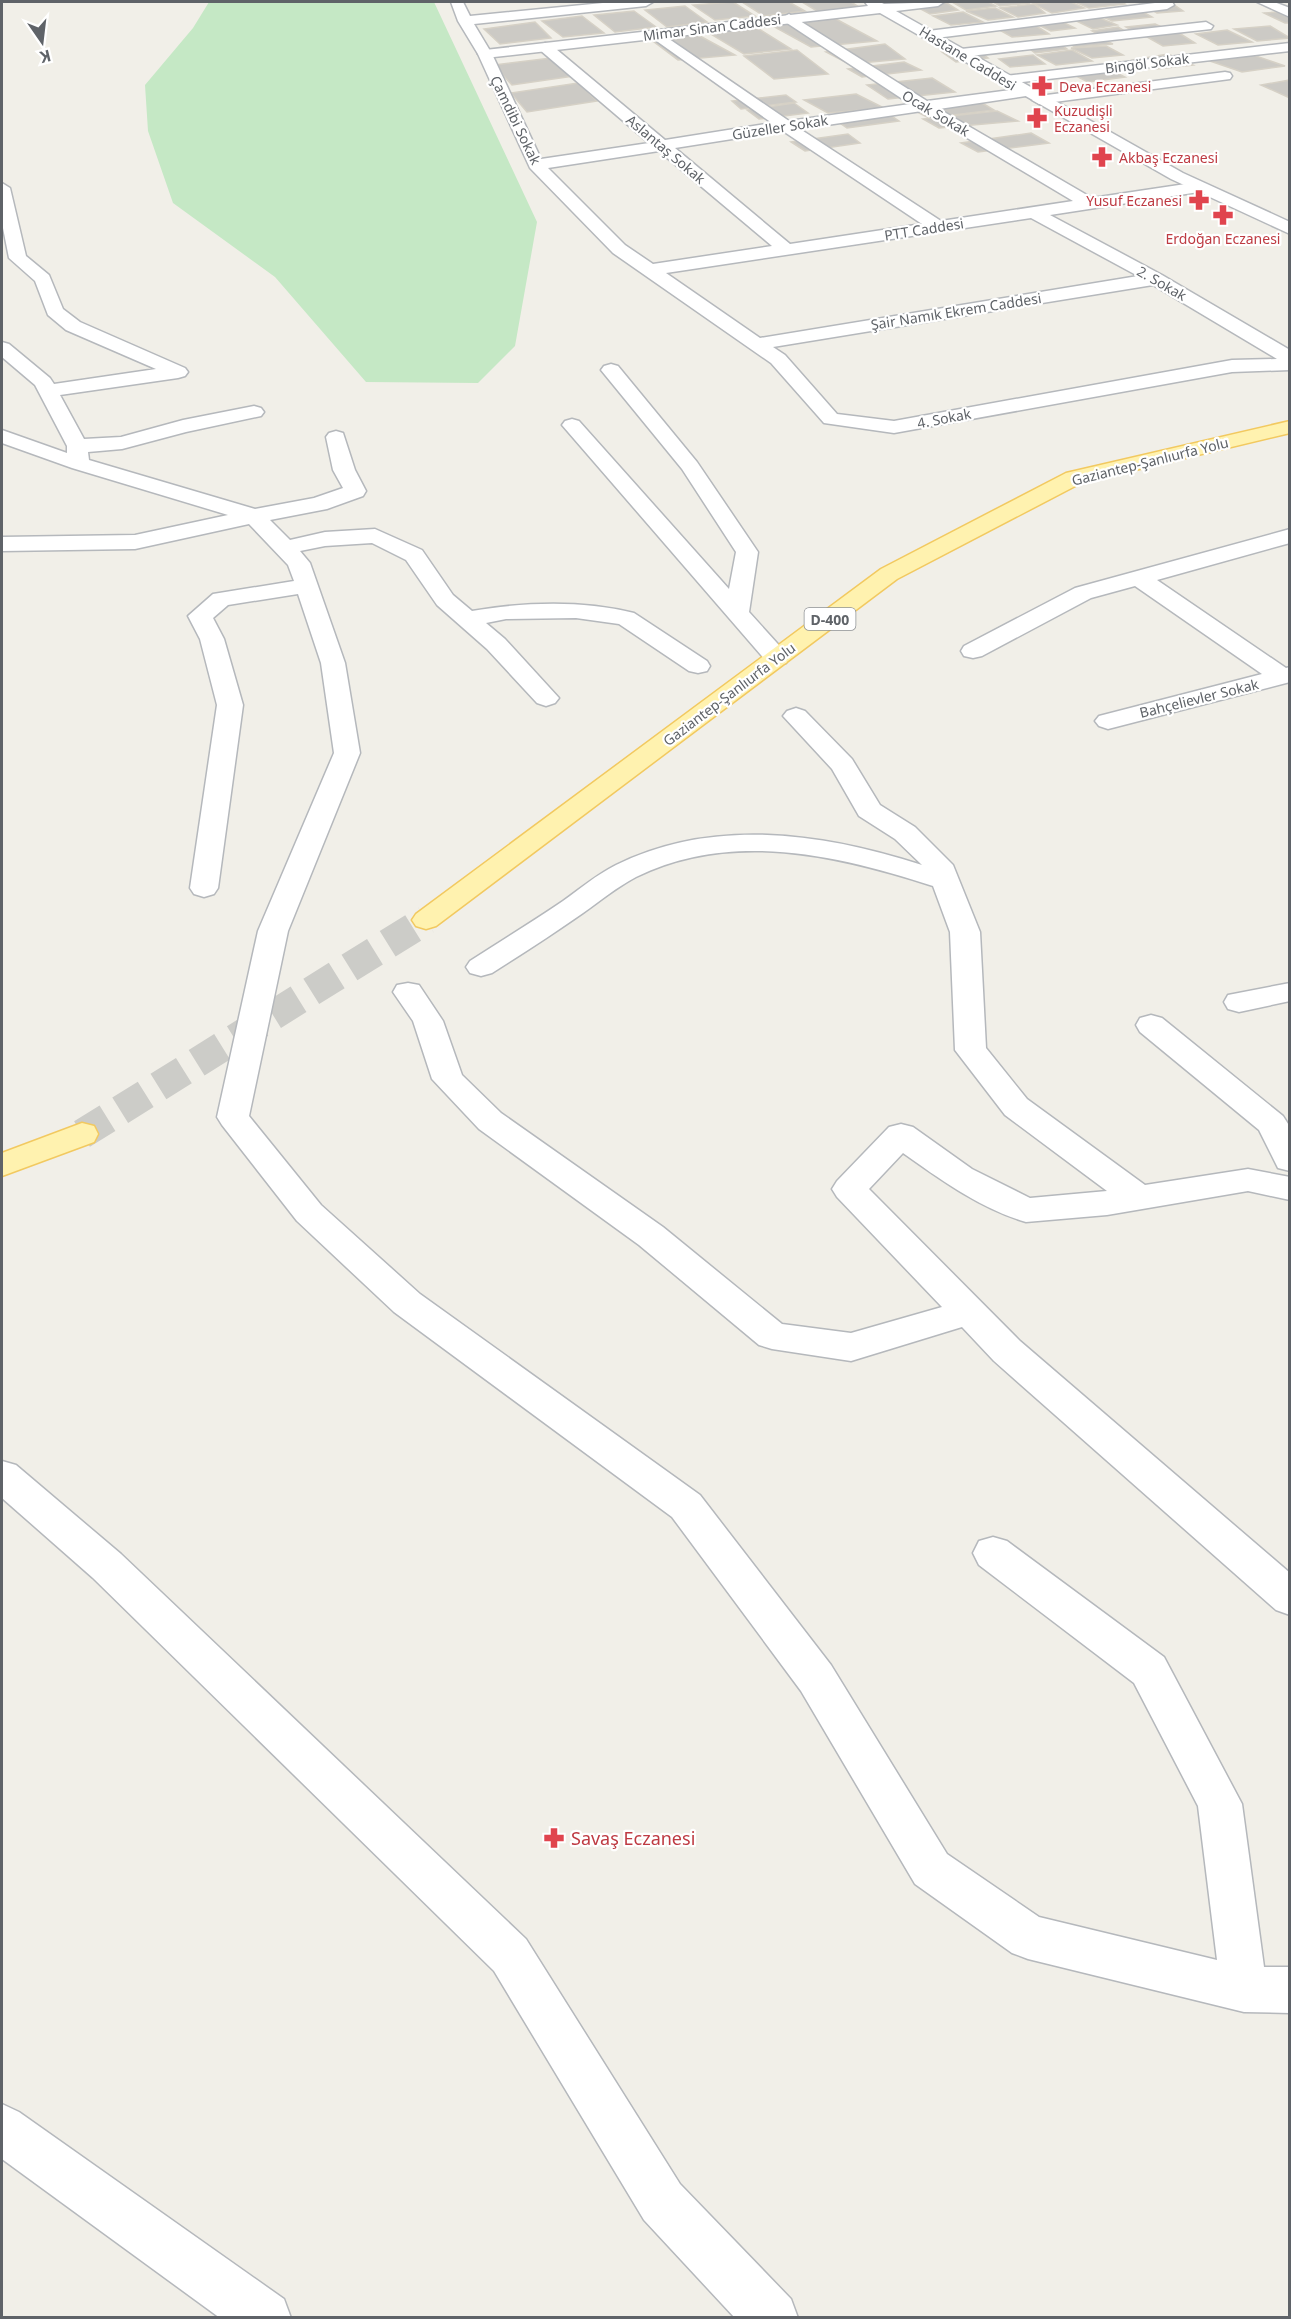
<svg xmlns="http://www.w3.org/2000/svg" width="1291" height="2319" font-family="'Noto Sans',sans-serif">
<rect width="100%" height="100%" fill="#f1efe8"/>
<path fill="#c5e8c5" d="M 209,2 L 434,2 L 537,222 L 515,346 L 478,383 L 366,382 L 275,277 L 173,203 L 148,131 L 145,85 L 193,28 Z"/>
<g fill="#cccac5" stroke="#d6d1c6" stroke-width="1.5">
<path d="M 733,2 L 755,16 L 715,20 L 693,5 Z"/>
<path d="M 742,2 L 789,2 L 805,11 L 764,16 Z"/>
<path d="M 802,2 L 851,2 L 859,7 L 817,11 Z"/>
<path d="M 945,2 L 958,10 L 930,14 L 915,6 Z"/>
<path d="M 952,2 L 988,2 L 996,6 L 966,10 Z"/>
<path d="M 993,2 L 1027,2 L 1030,3 L 1000,6 Z"/>
<path d="M 1055,2 L 1071,2 L 1084,8 L 1052,13 L 1034,4 Z"/>
<path d="M 1075,2 L 1122,2 L 1125,4 L 1089,8 Z"/>
<path d="M 1170,2 L 1183,11 L 1157,13 L 1141,4 Z"/>
<path d="M 1034,4 L 1045,13 L 1018,17 L 1000,8 Z"/>
<path d="M 685,6 L 707,22 L 667,27 L 645,10 Z"/>
<path d="M 1132,6 L 1152,17 L 1112,21 L 1093,12 Z"/>
<path d="M 995,8 L 1013,17 L 988,20 L 966,11 Z"/>
<path d="M 634,11 L 656,27 L 615,32 L 594,15 Z"/>
<path d="M 1290,11 L 1290,23 L 1285,23 L 1264,13 Z"/>
<path d="M 963,12 L 983,22 L 951,25 L 933,16 Z"/>
<path d="M 1090,14 L 1117,25 L 1093,29 L 1068,17 Z"/>
<path d="M 582,16 L 604,33 L 563,37 L 542,21 Z"/>
<path d="M 1052,17 L 1075,28 L 1051,31 L 1028,20 Z"/>
<path d="M 834,18 L 877,41 L 811,47 L 771,25 Z"/>
<path d="M 535,22 L 551,38 L 500,44 L 484,29 Z"/>
<path d="M 1030,22 L 1049,34 L 1012,37 L 994,27 Z"/>
<path d="M 1155,24 L 1175,33 L 1144,37 L 1126,27 Z"/>
<path d="M 754,26 L 791,49 L 744,54 L 709,33 Z"/>
<path d="M 1270,26 L 1290,38 L 1257,41 L 1234,29 Z"/>
<path d="M 1118,27 L 1131,35 L 1105,38 L 1092,31 Z"/>
<path d="M 1227,30 L 1252,42 L 1218,45 L 1196,34 Z"/>
<path d="M 1179,33 L 1195,43 L 1163,46 L 1147,37 Z"/>
<path d="M 698,35 L 735,55 L 678,60 L 649,38 Z"/>
<path d="M 1099,38 L 1113,44 L 1075,47 L 1064,41 Z"/>
<path d="M 1054,39 L 1067,49 L 1035,53 L 1022,43 Z"/>
<path d="M 885,44 L 905,59 L 849,64 L 826,52 Z"/>
<path d="M 1106,46 L 1123,55 L 1092,58 L 1071,48 Z"/>
<path d="M 975,48 L 988,58 L 956,62 L 942,52 Z"/>
<path d="M 797,50 L 828,74 L 774,79 L 744,56 Z"/>
<path d="M 1072,50 L 1092,61 L 1056,65 L 1037,55 Z"/>
<path d="M 1168,54 L 1193,65 L 1156,69 L 1133,60 Z"/>
<path d="M 1033,55 L 1045,64 L 1010,67 L 999,59 Z"/>
<path d="M 1253,55 L 1285,66 L 1242,72 L 1207,60 Z"/>
<path d="M 551,58 L 574,76 L 512,85 L 494,65 Z"/>
<path d="M 904,62 L 921,70 L 862,77 L 848,69 Z"/>
<path d="M 1109,69 L 1125,77 L 1088,82 L 1072,74 Z"/>
<path d="M 932,78 L 955,92 L 888,99 L 867,85 Z"/>
<path d="M 1290,80 L 1290,98 L 1261,85 Z"/>
<path d="M 578,83 L 597,101 L 527,112 L 511,93 Z"/>
<path d="M 856,94 L 884,108 L 828,113 L 804,100 Z"/>
<path d="M 786,95 L 796,102 L 741,109 L 732,101 Z"/>
<path d="M 977,100 L 994,110 L 929,118 L 911,109 Z"/>
<path d="M 794,103 L 808,113 L 759,119 L 747,110 Z"/>
<path d="M 997,111 L 1018,121 L 939,128 L 923,119 Z"/>
<path d="M 886,112 L 899,121 L 847,128 L 834,119 Z"/>
<path d="M 1031,133 L 1049,143 L 978,152 L 961,143 Z"/>
<path d="M 848,134 L 860,143 L 805,151 L 791,142 Z"/>
</g>
<g fill="none" stroke-linecap="round" stroke-linejoin="round">
<path stroke="#ccccc8" stroke-width="30" stroke-dasharray="30 15" stroke-linecap="butt" d="M 82,1134 L 426,920"/>
<g stroke="#b5b8bc" stroke-width="3">
<g id="minor">
<path d="M 451,2 L 463,2 L 470,16 L 613,2 L 653,2 L 646,6 L 474,24 L 492,54 L 541,159 L 649,143 L 540,50 L 538,47 L 545,43 L 550,44 L 665,140 L 772,123 L 651,37 L 649,34 L 651,31 L 656,30 L 789,121 L 910,104 L 784,21 L 782,18 L 789,14 L 927,101 L 1026,88 L 1031,89 L 1033,92 L 1026,96 L 939,109 L 1092,198 L 1199,182 L 1205,184 L 1207,187 L 1205,190 L 1199,192 L 1050,215 L 1162,275 L 1290,350 L 1290,370 L 1232,372 L 894,433 L 824,423 L 771,363 L 613,253 L 530,168 L 478,54 L 458,21 ZM 922,111 L 1073,201 L 941,221 L 800,129 ZM 783,131 L 922,224 L 790,244 L 675,148 ZM 659,151 L 772,246 L 653,264 L 625,245 L 548,168 ZM 1031,218 L 1138,276 L 760,338 L 666,273 ZM 1153,285 L 1277,359 L 1232,360 L 894,421 L 837,414 L 785,355 L 773,347 Z"/>
<path d="M 1163,2 L 1172,2 L 1174,5 L 1167,9 L 928,39 L 921,35 L 928,31 Z"/>
<path d="M 1257,2 L 1274,2 L 1290,8 L 1290,17 Z"/>
<path d="M 1206,22 L 1213,26 L 1211,29 L 961,57 L 954,53 L 961,49 Z"/>
<path d="M 1290,43 L 1290,51 L 1005,84 L 998,80 L 1005,76 Z"/>
<path d="M 1225,72 L 1230,73 L 1232,76 L 1230,79 L 1039,104 L 1032,100 L 1039,96 Z"/>
<path d="M 2,183 L 10,188 L 26,256 L 49,275 L 63,309 L 80,322 L 185,368 L 188,372 L 185,376 L 178,378 L 60,395 L 84,439 L 121,437 L 183,420 L 254,406 L 261,408 L 264,412 L 261,416 L 186,432 L 122,449 L 88,452 L 89,460 L 255,509 L 314,498 L 343,488 L 333,470 L 326,437 L 329,433 L 336,431 L 343,433 L 355,470 L 366,491 L 363,496 L 327,509 L 270,520 L 290,540 L 325,532 L 375,529 L 422,550 L 453,595 L 472,611 C 525,602 582,600 634,613 L 707,661 L 710,666 L 707,671 L 698,673 L 689,671 L 619,624 L 576,618 L 506,619 L 486,623 L 505,639 L 559,698 L 555,703 L 546,706 L 537,703 L 487,649 L 437,605 L 406,560 L 372,543 L 325,546 L 300,551 L 310,563 L 345,663 L 360,753 L 288,931 L 249,1116 L 321,1205 L 420,1294 L 700,1495 L 831,1665 L 947,1854 L 1039,1917 L 1217,1960 L 1198,1806 L 1134,1683 L 979,1565 L 973,1553 L 979,1541 L 993,1537 L 1007,1541 L 1164,1657 L 1242,1804 L 1264,1967 L 1290,1967 L 1290,2013 L 1244,2012 L 1028,1959 L 1012,1953 L 915,1884 L 801,1691 L 672,1517 L 394,1312 L 297,1221 L 222,1125 L 217,1117 L 258,931 L 334,753 L 321,663 L 298,594 L 228,605 L 213,618 L 224,639 L 243,705 L 218,888 L 214,894 L 204,897 L 194,894 L 190,888 L 217,705 L 200,639 L 188,616 L 213,594 L 294,581 L 288,565 L 249,524 L 135,549 L 2,551 L 2,537 L 135,535 L 228,515 L 72,468 L 2,443 L 2,430 L 67,453 L 67,446 L 35,385 L 2,357 L 2,342 L 9,344 L 50,378 L 54,384 L 156,369 L 66,330 L 48,315 L 35,281 L 9,258 L 2,223 Z"/>
<path d="M 611,364 L 618,366 L 697,462 L 758,552 L 749,612 L 786,653 L 789,658 L 786,663 L 777,665 L 768,663 L 562,425 L 565,421 L 572,419 L 579,421 L 729,589 L 736,552 L 682,469 L 601,370 L 604,366 Z"/>
<path d="M 1290,529 L 1290,543 L 1157,580 L 1286,668 L 1290,667 L 1290,682 L 1108,729 L 1099,726 L 1095,721 L 1099,716 L 1262,674 L 1135,586 L 1091,598 L 982,656 L 973,658 L 964,656 L 961,651 L 964,646 L 1075,588 Z"/>
<path d="M 796,708 L 805,711 L 852,759 L 880,805 L 915,827 L 953,865 L 980,932 L 986,1048 L 1027,1099 L 1145,1185 L 1248,1169 L 1290,1177 L 1290,1200 L 1248,1191 L 1107,1215 L 1026,1222 C 981,1209 941,1180 903,1153 L 869,1189 L 1020,1341 L 1290,1573 L 1290,1615 L 1276,1610 L 994,1361 L 962,1327 L 851,1361 L 772,1349 L 759,1345 L 639,1245 L 479,1129 L 432,1079 L 413,1021 L 393,992 L 397,985 L 408,983 L 419,985 L 443,1021 L 462,1075 L 501,1113 L 663,1227 L 782,1324 L 851,1333 L 942,1307 L 837,1197 L 832,1189 L 837,1181 L 889,1127 L 901,1124 L 913,1127 L 972,1169 L 1030,1198 L 1107,1191 L 1005,1115 L 955,1050 L 950,932 L 933,886 C 837,855 731,830 636,877 C 617,887 600,901 583,913 C 553,934 522,954 492,973 L 481,976 L 470,973 L 466,967 L 470,961 C 501,941 532,922 563,901 C 580,889 596,875 616,865 C 713,817 823,833 922,865 L 895,839 L 859,816 L 832,769 L 783,716 L 787,711 Z"/>
<path d="M 1151,1015 L 1162,1018 L 1283,1116 L 1290,1127 L 1290,1171 L 1278,1168 L 1259,1130 L 1140,1032 L 1136,1025 L 1140,1018 Z"/>
<path d="M 2,1461 L 16,1465 L 121,1554 L 526,1939 L 680,2184 L 791,2299 L 798,2318 L 735,2318 L 644,2220 L 494,1971 L 93,1578 L 2,1498 Z"/>
<path d="M 2,2104 L 19,2112 L 284,2299 L 291,2318 L 220,2318 L 2,2159 Z"/>
</g>
</g>
<g stroke="#b5b8bc" stroke-width="3">
<g id="tertiary">
<path d="M 865,2 L 880,2 L 884,4 L 944,2 L 938,6 L 896,11 L 1183,173 L 1290,222 L 1290,234 L 1171,179 L 880,13 L 485,58 L 478,54 L 485,50 L 868,6 Z"/>
<path d="M 1290,983 L 1290,1001 L 1239,1012 L 1228,1009 L 1224,1002 L 1228,995 Z"/>
</g>
</g>
<g stroke="#f2c960" stroke-width="3">
<g id="primary">
<path d="M 1290,421 L 1290,433 L 1081,483 L 897,579 L 436,926 L 426,929 L 416,926 L 412,920 L 416,914 L 881,569 L 1066,473 Z"/>
<path d="M 82,1123 L 94,1126 L 98,1134 L 94,1142 L 2,1176 L 2,1153 Z"/>
</g>
</g>
<use href="#minor" fill="#fff" fill-rule="evenodd"/>
<use href="#tertiary" fill="#fff" fill-rule="evenodd"/>
<use href="#primary" fill="#fff2af" fill-rule="evenodd"/>
</g>
<defs>
<g id="pharmacy-bare" transform="scale(1.62)"><path d="M-2-6h4v4h4v4h-4v4h-4v-4h-4v-4h4Z" fill="#e0444e" stroke="#fff" stroke-width="2.5" paint-order="stroke"/></g>
</defs>
<g fill-rule="evenodd">
<use href="#pharmacy-bare" x="1042" y="86"/>
<use href="#pharmacy-bare" x="1037" y="118"/>
<use href="#pharmacy-bare" x="1102" y="157"/>
<use href="#pharmacy-bare" x="1199" y="200"/>
<use href="#pharmacy-bare" x="1223" y="215"/>
<use href="#pharmacy-bare" x="554" y="1838"/>
</g>
<g text-anchor="middle" dominant-baseline="central" stroke-width="4.5" stroke-linejoin="round" paint-order="stroke">
<g font-size="14" fill="#5f6368" stroke="#fff">
<text transform="translate(712 27) rotate(-7)">Mimar Sinan Caddesi</text>
<text transform="translate(968 58) rotate(31)">Hastane Caddesi</text>
<text transform="translate(1147 63) rotate(-7)">Bingöl Sokak</text>
<text transform="translate(936 113) rotate(31)">Ocak Sokak</text>
<text transform="translate(516 120) rotate(64)">Çamdibi Sokak</text>
<text transform="translate(780 127) rotate(-9)">Güzeller Sokak</text>
<text transform="translate(666 149) rotate(40)">Aslantaş Sokak</text>
<text transform="translate(924 229) rotate(-9)">PTT Caddesi</text>
<text transform="translate(1162 283) rotate(30)">2. Sokak</text>
<text transform="translate(956 311) rotate(-9)">Şair Namık Ekrem Caddesi</text>
<text transform="translate(944 418) rotate(-11)">4. Sokak</text>
<text transform="translate(1150 461) rotate(-14)">Gaziantep-Şanlıurfa Yolu</text>
<text transform="translate(729 694) rotate(-37)">Gaziantep-Şanlıurfa Yolu</text>
<text transform="translate(1199 698) rotate(-14)">Bahçelievler Sokak</text>
</g>
<g font-size="14" fill="#be3a42" stroke="#fff" text-anchor="start">
<text x="1059" y="86">Deva Eczanesi</text>
<text x="1054" y="110">Kuzudişli<tspan x="1054" dy="16">Eczanesi</tspan></text>
<text x="1119" y="157">Akbaş Eczanesi</text>
<text x="1182" y="200" text-anchor="end">Yusuf Eczanesi</text>
<text x="1223" y="238" text-anchor="middle">Erdoğan Eczanesi</text>
</g>
<rect fill="#fff" stroke="#8f9295" stroke-width="1.5" x="804.5" y="608" width="51" height="22" rx="4.5"/>
<g font-size="14" font-weight="bold" fill="#5f6368">
<text x="830" y="619">D-400</text>
</g>
<g font-size="18" fill="#be3a42" stroke="#fff" text-anchor="start">
<text x="571" y="1838">Savaş Eczanesi</text>
</g>
</g>
<rect width="1291" height="2319" fill="none" stroke="#5f6368" stroke-width="6"/>
<g transform="translate(42 42) rotate(166)" stroke="#ffffff" stroke-width="4.5" paint-order="stroke">
<path d="M0-4.5L10 22L0 15L-10 22Z" fill="#5f6368"/>
<text y="-9" font-size="16" font-weight="bold" text-anchor="middle" fill="#5f6368">K</text>
</g>
</svg>
